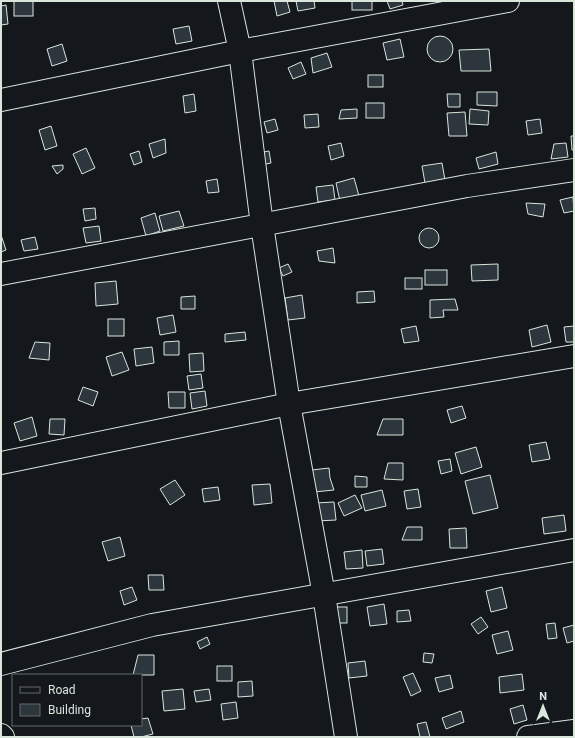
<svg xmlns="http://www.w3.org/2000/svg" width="575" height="738" font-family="Roboto,sans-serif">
<rect width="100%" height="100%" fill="#14181c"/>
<g fill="#2c363c" stroke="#d8e6dc">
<rect x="14" y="1" width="19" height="15"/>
<path d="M 274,1 L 287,1 L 290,12 L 277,16 Z"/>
<path d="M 296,1 L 314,1 L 315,8 L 298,11 Z"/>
<rect x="352" y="1" width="20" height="9"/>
<path d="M 387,1 L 402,1 L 403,5 L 390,9 Z"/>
<path d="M 6,5 L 8,24 L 1,25 L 1,6 Z"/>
<path d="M 189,26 L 192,41 L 176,44 L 173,29 Z"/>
<circle cx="440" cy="49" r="13"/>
<path d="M 400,39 L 404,57 L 387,60 L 383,43 Z"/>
<path d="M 62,44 L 67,61 L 52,66 L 47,49 Z"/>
<path d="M 489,49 L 491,71 L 461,71 L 459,50 Z"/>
<path d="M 327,53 L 332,67 L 313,73 L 311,58 Z"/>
<path d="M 301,62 L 306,74 L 293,79 L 288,68 Z"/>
<rect x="368" y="75" width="15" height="12"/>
<path d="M 477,92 L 497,92 L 497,106 L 477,105 Z"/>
<path d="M 194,94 L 196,111 L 185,113 L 183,96 Z"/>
<path d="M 447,94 L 460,94 L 460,107 L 448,107 Z"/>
<rect x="366" y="103" width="18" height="15"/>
<path d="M 357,109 L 357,118 L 339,119 L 341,110 Z"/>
<path d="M 470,109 L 489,111 L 488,125 L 469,124 Z"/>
<path d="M 465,112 L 467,136 L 449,136 L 447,113 Z"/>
<path d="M 318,114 L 319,127 L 305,128 L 304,115 Z"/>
<path d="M 275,119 L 278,130 L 267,133 L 264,122 Z"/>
<path d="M 540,119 L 542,133 L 528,135 L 526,121 Z"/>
<path d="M 51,126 L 57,146 L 45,150 L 39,130 Z"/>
<path d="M 571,136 L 574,136 L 574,150 L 572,150 Z"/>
<path d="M 165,139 L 166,153 L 153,158 L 149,144 Z"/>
<path d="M 341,143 L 344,156 L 331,160 L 328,146 Z"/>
<path d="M 566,143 L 568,157 L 551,159 L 554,144 Z"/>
<path d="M 86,148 L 95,168 L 82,174 L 73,154 Z"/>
<path d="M 139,151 L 142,162 L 134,165 L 130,154 Z"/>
<path d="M 269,151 L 271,163 L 261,165 L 259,153 Z"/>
<path d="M 496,152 L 498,164 L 479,169 L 476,158 Z"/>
<path d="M 442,163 L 445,180 L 425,183 L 422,166 Z"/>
<path d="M 63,165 L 63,169 L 57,174 L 52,166 Z"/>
<path d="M 354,178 L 359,196 L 340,201 L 336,183 Z"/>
<path d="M 217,179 L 219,192 L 208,193 L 206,181 Z"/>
<path d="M 333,185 L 335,200 L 318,202 L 316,187 Z"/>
<path d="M 573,197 L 574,211 L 564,213 L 560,200 Z"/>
<path d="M 526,203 L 545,204 L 543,217 L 528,214 Z"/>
<path d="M 95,208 L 96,219 L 85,221 L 83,209 Z"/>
<path d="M 179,211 L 184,226 L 163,231 L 159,216 Z"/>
<path d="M 155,213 L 160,231 L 146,236 L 141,218 Z"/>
<path d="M 99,226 L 101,241 L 86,243 L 83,228 Z"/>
<circle cx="429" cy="238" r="10"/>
<path d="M 1,235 L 6,250 L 1,252 Z"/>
<path d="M 35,237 L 38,249 L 24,251 L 21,240 Z"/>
<path d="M 333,248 L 335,263 L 319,261 L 317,251 Z"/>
<path d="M 288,264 L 292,272 L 283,276 L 279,268 Z"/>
<path d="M 498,264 L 498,280 L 472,281 L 471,265 Z"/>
<rect x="425" y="270" width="22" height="15"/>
<rect x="405" y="278" width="17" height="11"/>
<path d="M 116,281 L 118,304 L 96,306 L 95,283 Z"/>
<path d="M 374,291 L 375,302 L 357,303 L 357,292 Z"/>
<path d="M 302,295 L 305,318 L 288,320 L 285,298 Z"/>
<path d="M 195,296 L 195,309 L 181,309 L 181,297 Z"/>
<path d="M 455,299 L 458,310 L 443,310 L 444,317 L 430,318 L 430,300 Z"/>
<path d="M 173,315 L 176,332 L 160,335 L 157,318 Z"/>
<rect x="108" y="319" width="16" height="17"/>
<path d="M 547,325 L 551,342 L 532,347 L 529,330 Z"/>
<path d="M 416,326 L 419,341 L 404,343 L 401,329 Z"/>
<path d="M 574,326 L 574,342 L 566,342 L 564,327 Z"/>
<path d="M 245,332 L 246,340 L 225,342 L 225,334 Z"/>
<path d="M 179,341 L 179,355 L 164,355 L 164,342 Z"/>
<path d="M 35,342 L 50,343 L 49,360 L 29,358 Z"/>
<path d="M 152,347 L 154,363 L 136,366 L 134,349 Z"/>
<path d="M 122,352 L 129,370 L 112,376 L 106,357 Z"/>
<path d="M 203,353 L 204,371 L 190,372 L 189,354 Z"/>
<path d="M 201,374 L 203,388 L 189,390 L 187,376 Z"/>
<path d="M 83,387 L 98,392 L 93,406 L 78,400 Z"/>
<path d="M 205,391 L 207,406 L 192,409 L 190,393 Z"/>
<path d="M 168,392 L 185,392 L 185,408 L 169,408 Z"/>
<path d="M 462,406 L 466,418 L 451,423 L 447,410 Z"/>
<path d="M 32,417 L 37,436 L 20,441 L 14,423 Z"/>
<path d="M 50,419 L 65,419 L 64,435 L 49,434 Z"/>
<path d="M 383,419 L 403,419 L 403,435 L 377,435 Z"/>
<path d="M 546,442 L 550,459 L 532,462 L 529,445 Z"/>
<path d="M 476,447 L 482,467 L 461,474 L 455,453 Z"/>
<path d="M 450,459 L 452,471 L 441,474 L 438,461 Z"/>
<path d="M 388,463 L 403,463 L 403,480 L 384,479 Z"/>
<path d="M 329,468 L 330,478 L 334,490 L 314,492 L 312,470 Z"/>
<path d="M 490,475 L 498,508 L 473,514 L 465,481 Z"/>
<path d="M 355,476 L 367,477 L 367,487 L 355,487 Z"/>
<path d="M 175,480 L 185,495 L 170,505 L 160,489 Z"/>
<path d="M 270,484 L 272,503 L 254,505 L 252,485 Z"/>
<path d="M 218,487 L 220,500 L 204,502 L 202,489 Z"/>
<path d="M 418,489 L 421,507 L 407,509 L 404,491 Z"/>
<path d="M 382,490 L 386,506 L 365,511 L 361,495 Z"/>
<path d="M 355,495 L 362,508 L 344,516 L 338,503 Z"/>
<path d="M 334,502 L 336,520 L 317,521 L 315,503 Z"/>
<path d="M 564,515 L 566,531 L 544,534 L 542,518 Z"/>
<path d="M 407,527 L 422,527 L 422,540 L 402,540 Z"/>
<path d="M 466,528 L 467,548 L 450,548 L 449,529 Z"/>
<path d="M 120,537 L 125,556 L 108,561 L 102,542 Z"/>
<path d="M 382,549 L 384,564 L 367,566 L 365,551 Z"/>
<path d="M 362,550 L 363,568 L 346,569 L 344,552 Z"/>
<path d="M 148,575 L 163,575 L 164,590 L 149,590 Z"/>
<path d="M 132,587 L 137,600 L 124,605 L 120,591 Z"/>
<path d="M 502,587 L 507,608 L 491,612 L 486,591 Z"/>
<path d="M 384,604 L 387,624 L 370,626 L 367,607 Z"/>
<rect x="334" y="607" width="13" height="16"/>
<path d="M 409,610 L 411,621 L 397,622 L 397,611 Z"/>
<path d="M 481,617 L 488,627 L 478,634 L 471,624 Z"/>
<path d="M 555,623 L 557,638 L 548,639 L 546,624 Z"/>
<path d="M 574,625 L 574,641 L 567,643 L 563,628 Z"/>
<path d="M 508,631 L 513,650 L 497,654 L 492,635 Z"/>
<path d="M 207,637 L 210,644 L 200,649 L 197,642 Z"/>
<path d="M 424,653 L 434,654 L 432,663 L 423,662 Z"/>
<path d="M 138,655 L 154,655 L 154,675 L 133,675 Z"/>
<path d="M 365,661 L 367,676 L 349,678 L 348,663 Z"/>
<rect x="217" y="666" width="15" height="15"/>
<path d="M 413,673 L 421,691 L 411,696 L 403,677 Z"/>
<path d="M 522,674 L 524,690 L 500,693 L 499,677 Z"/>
<path d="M 450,675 L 453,688 L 439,692 L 435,678 Z"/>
<path d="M 252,681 L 253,696 L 238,697 L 238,682 Z"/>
<path d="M 183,689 L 185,709 L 164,711 L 162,691 Z"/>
<path d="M 209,689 L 211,700 L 196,702 L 194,691 Z"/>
<path d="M 236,702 L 238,718 L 223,720 L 221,704 Z"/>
<path d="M 523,705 L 527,720 L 514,724 L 510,709 Z"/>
<path d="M 461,711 L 464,722 L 446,729 L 442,718 Z"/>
<path d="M 148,718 L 153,734 L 141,737 L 134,737 L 131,725 L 141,725 L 141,719 Z"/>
<path d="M 426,722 L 430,737 L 420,737 L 417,724 Z"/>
</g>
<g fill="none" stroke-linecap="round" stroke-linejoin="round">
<g stroke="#d8e6dc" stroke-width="24">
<g id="street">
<path d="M 229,1 L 240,51 L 262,225 L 289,404 L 324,595 L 346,737"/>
<path d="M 1,100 L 240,51 L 508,1"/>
<path d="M 1,274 L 467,186 L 574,170"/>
<path d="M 1,463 L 289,404 L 574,356"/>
<path d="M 1,664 L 152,625 L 574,550"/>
<path d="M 1,735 L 3,737"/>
<path d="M 528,737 L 574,731"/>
</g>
</g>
<use href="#street" stroke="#14181c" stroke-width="22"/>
</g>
<rect width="575" height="738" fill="none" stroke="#d8e6dc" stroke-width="4"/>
<rect x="12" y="674" width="130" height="52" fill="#14181c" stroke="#626a69"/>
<rect x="20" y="687" width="20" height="6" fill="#14181c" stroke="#626a69"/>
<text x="48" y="694" font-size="12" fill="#d8e6dc">Road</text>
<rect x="20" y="704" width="20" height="12" fill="#2c363c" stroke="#626a69"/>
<text x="48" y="714" font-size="12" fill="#d8e6dc">Building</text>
<g transform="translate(543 706)" stroke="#14181c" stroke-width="3" paint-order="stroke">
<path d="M0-3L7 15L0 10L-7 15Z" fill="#d8e6dc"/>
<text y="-6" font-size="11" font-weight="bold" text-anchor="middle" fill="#d8e6dc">N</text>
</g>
</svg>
